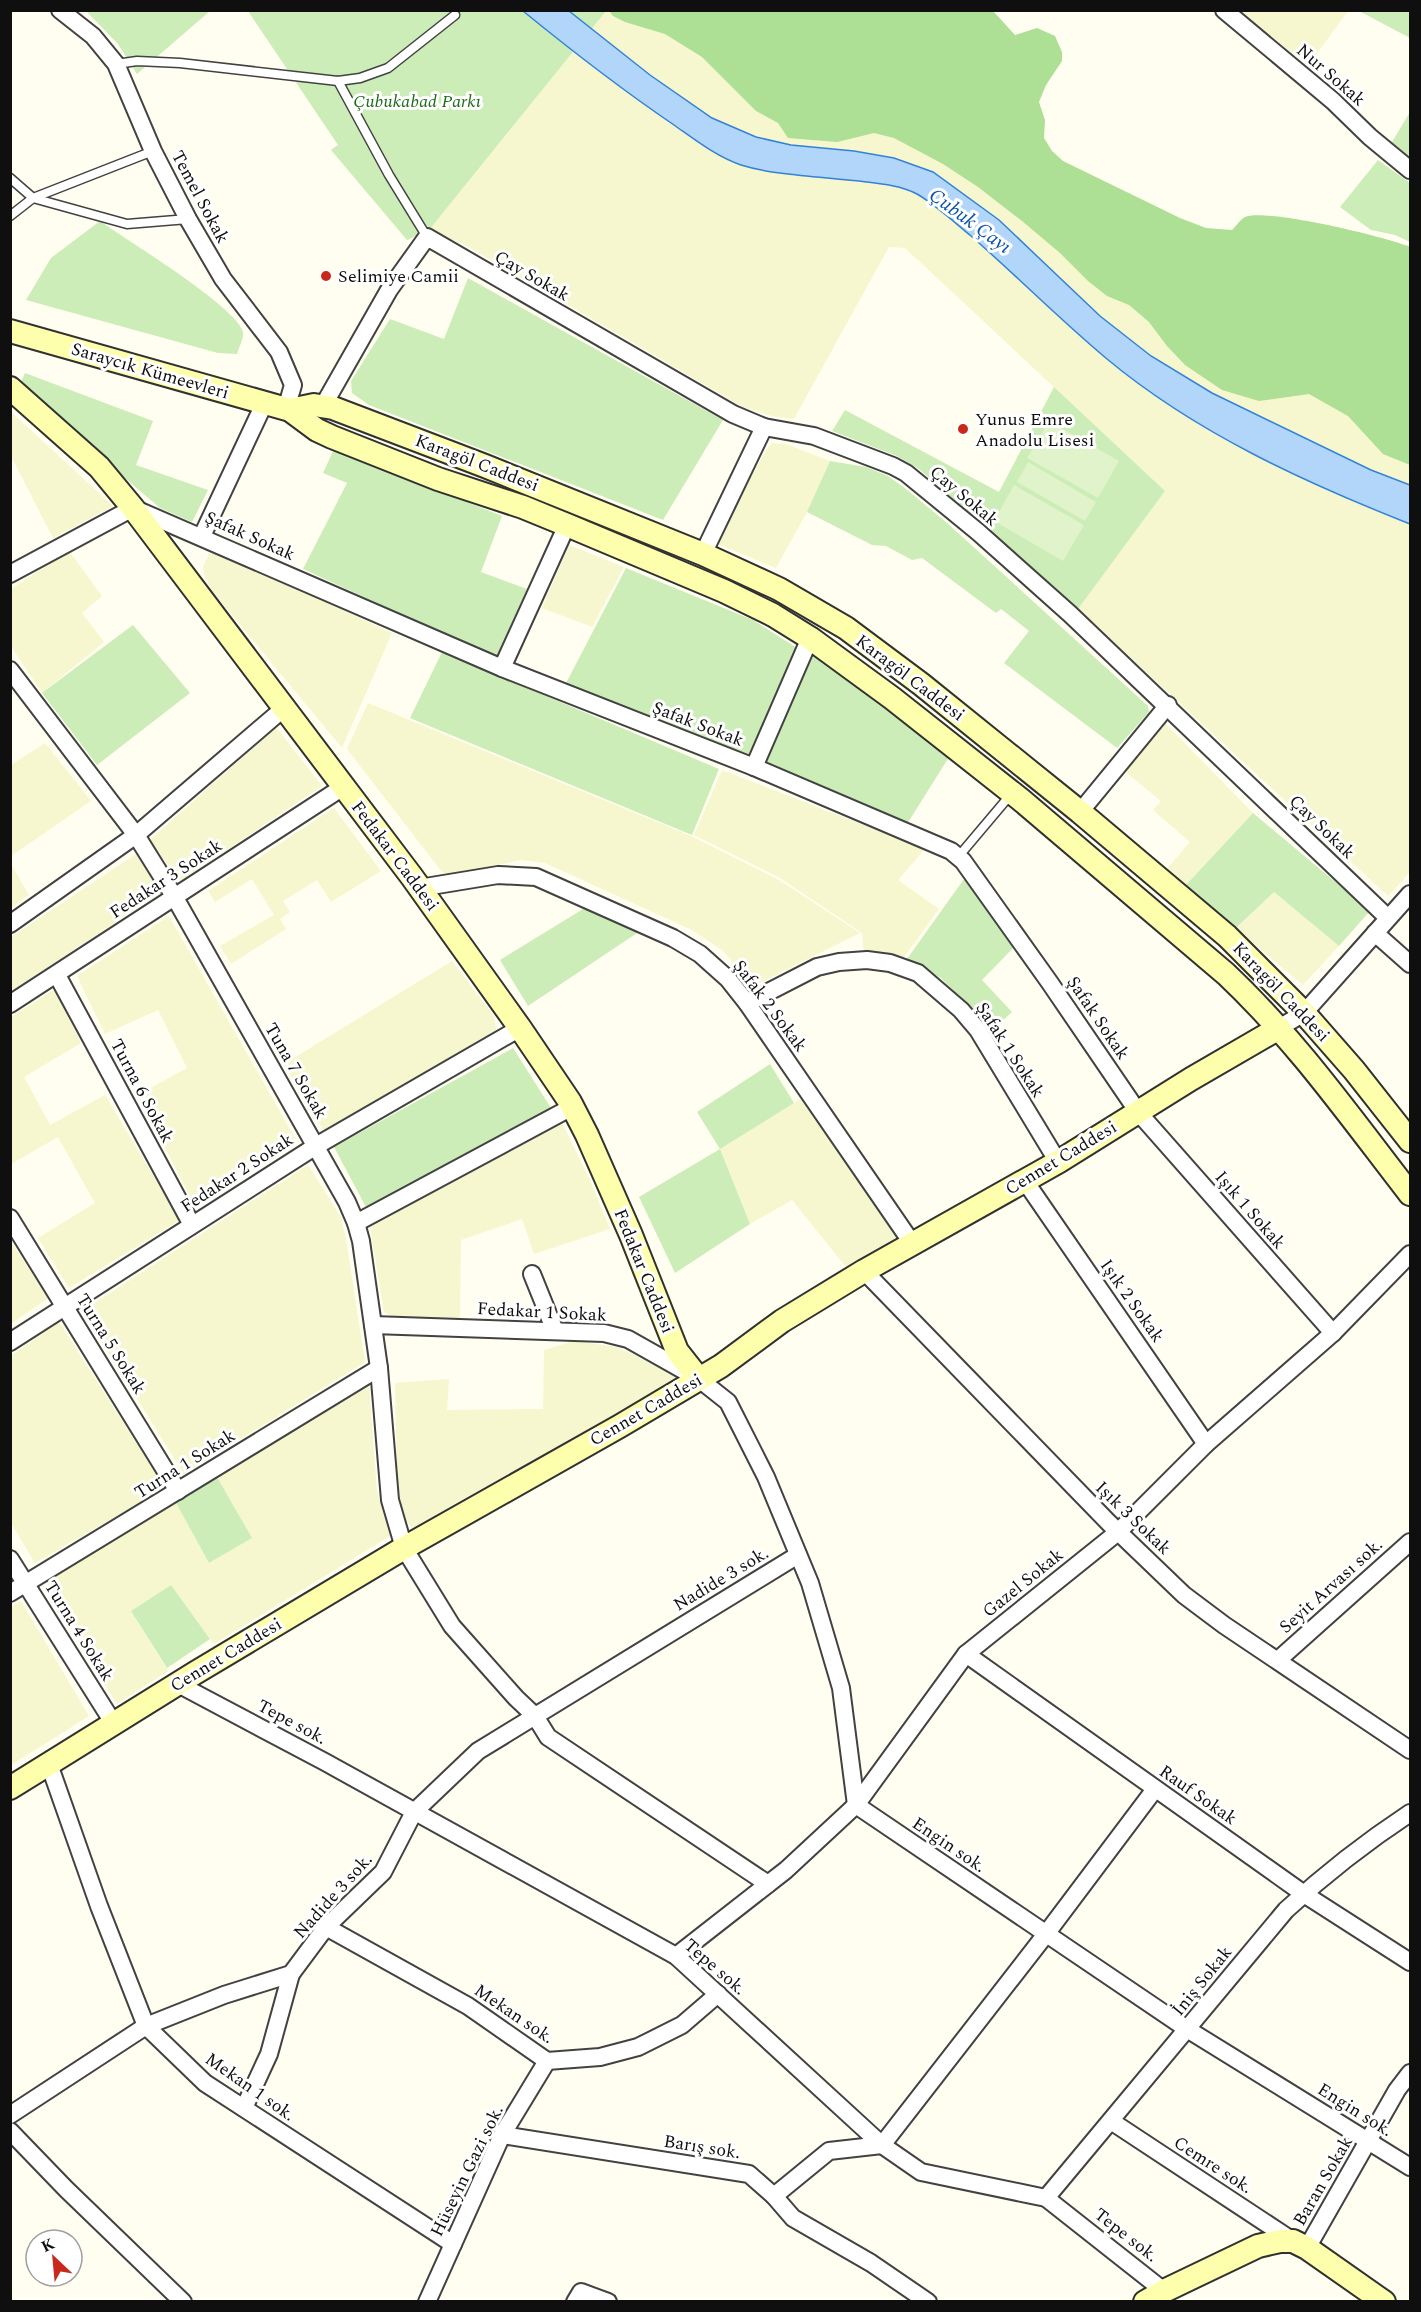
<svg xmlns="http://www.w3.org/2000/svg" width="1421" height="2312" font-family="Spectral,serif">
<rect width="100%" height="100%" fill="#fffef1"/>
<g fill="#f6f7ce">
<path d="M 606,11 L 658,11 L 1410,390 L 1410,872 L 1388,896 L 1078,609 L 1165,491 L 905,248 L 889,247 L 794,419 L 772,416 L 743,407 L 465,245 L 429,230 Z"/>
<path d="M 1241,11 L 1348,11 L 1308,66 Z"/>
<path d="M 10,412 L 11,412 L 113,506 L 53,538 L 13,460 L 11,460 Z"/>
<path d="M 772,443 L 786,444 L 830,461 L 807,512 L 776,568 L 715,543 L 766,450 Z"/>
<path d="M 569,545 L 624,567 L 592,627 L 542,608 Z"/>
<path d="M 69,551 L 102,596 L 82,613 L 104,642 L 42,693 L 11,646 L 11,589 Z"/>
<path d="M 215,553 L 229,557 L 392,633 L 342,748 L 213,592 L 205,577 L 203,567 L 209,554 Z"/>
<path d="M 368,703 L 691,836 L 779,880 L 860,933 L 752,987 L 744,974 L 722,950 L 692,930 L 545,863 L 521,860 L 452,875 L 442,872 L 347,749 Z"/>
<path d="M 1164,722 L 1253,813 L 1186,885 L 1166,870 L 1190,842 L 1153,810 L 1161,801 L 1122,769 Z"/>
<path d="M 276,727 L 322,786 L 180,881 L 150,840 Z"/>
<path d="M 45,743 L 91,801 L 11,856 L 11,765 Z"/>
<path d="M 722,770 L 925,849 L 898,880 L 939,909 L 902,960 L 864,955 L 862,933 L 780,878 L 694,835 Z"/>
<path d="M 334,808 L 381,871 L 331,902 L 317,880 L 283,901 L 290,912 L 280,919 L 286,929 L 231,964 L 220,946 L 274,915 L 252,879 L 215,902 L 208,891 Z"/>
<path d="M 136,854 L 160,893 L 11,991 L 11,937 Z"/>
<path d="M 11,864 L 29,895 L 11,908 L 10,908 Z"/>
<path d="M 1274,892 L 1339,946 L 1303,985 L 1236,929 Z"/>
<path d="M 169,916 L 295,1138 L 192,1200 L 138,1095 L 187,1068 L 158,1010 L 105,1034 L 77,976 Z"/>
<path d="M 452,961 L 494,1016 L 496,1029 L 492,1035 L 323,1130 L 284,1064 Z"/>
<path d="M 55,989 L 81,1043 L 24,1077 L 50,1125 L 105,1095 L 180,1220 L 69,1288 L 38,1238 L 95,1203 L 58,1137 L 11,1164 L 11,1017 Z"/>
<path d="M 802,1098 L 897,1239 L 846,1267 L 792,1200 L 750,1224 L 720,1149 Z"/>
<path d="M 551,1108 L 564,1127 L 589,1178 L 610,1229 L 534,1254 L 522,1219 L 461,1240 L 460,1320 L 399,1320 L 384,1312 L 367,1209 Z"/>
<path d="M 308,1165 L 341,1217 L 346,1239 L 365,1362 L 184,1474 L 82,1311 Z"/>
<path d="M 10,1240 L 48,1298 L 11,1324 L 10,1324 Z"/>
<path d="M 59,1322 L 165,1488 L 35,1563 L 11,1523 L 11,1356 Z"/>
<path d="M 574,1341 L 617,1347 L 673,1374 L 678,1379 L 412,1528 L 406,1520 L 402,1509 L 397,1479 L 395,1383 L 449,1379 L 447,1410 L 543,1409 L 544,1350 Z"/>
<path d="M 369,1385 L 377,1492 L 390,1536 L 214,1644 L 171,1585 L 131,1611 L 168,1671 L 117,1704 L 78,1641 L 82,1638 L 46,1582 L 175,1501 L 209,1563 L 252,1538 L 217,1477 Z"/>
<path d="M 21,1601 L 89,1716 L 11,1765 L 11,1607 Z"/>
</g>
<g fill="#ccedb7">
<path d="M 86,11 L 210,11 L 137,74 L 118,44 Z"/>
<path d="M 248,11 L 606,11 L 429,230 L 407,240 L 331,150 L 338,145 Z"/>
<path d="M 1359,11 L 1410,11 L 1410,38 Z"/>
<path d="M 1410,112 L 1410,157 L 1392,142 Z"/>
<path d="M 1378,160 L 1410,183 L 1410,242 L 1395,235 L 1371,230 L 1340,207 Z"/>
<path d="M 100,221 C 125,239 237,307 243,332 C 244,338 239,347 237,354 L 218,353 L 26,300 L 51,258 Z"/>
<path d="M 468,278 L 723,420 L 663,520 L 369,405 L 352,393 L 351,381 L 390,319 L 444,339 Z"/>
<path d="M 25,373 L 153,421 L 136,465 L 208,490 L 192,522 L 160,508 L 19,387 Z"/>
<path d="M 1054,387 L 1165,491 L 1078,609 L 919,469 L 897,456 L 832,431 L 845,410 L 999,492 Z"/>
<path d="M 334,449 L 502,516 L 481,572 L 527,589 L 497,658 L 303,569 L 347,483 L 323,473 Z"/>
<path d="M 830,461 L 866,467 L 888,476 L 906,489 L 946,522 L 1148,706 L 1149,712 L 1117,748 L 1004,663 L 1029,631 L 1001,609 L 996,613 L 922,558 L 912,560 L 886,546 L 872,545 L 807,512 Z"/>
<path d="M 626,568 L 753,620 L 797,648 L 751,760 L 564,687 Z"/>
<path d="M 133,625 L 190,693 L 97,765 L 42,693 Z"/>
<path d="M 813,651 L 949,757 L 907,824 L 765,762 Z"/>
<path d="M 442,652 L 719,769 L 692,835 L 410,718 Z"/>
<path d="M 1253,813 L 1370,911 L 1339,946 L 1274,892 L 1236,928 L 1186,885 Z"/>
<path d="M 964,879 L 1015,946 L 982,980 L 1012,1012 L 992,1030 L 941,978 L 907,959 Z"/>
<path d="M 588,906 L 640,931 L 528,1006 L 500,960 Z"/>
<path d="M 513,1048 L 551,1108 L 367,1209 L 334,1147 Z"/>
<path d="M 770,1064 L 794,1103 L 720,1149 L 750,1224 L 675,1273 L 639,1197 L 720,1149 L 697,1112 Z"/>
<path d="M 217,1477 L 252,1538 L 209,1563 L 175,1501 Z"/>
<path d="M 171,1585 L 210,1639 L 167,1668 L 131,1611 Z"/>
</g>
<path fill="#addf95" d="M 609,11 L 993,11 L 1015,35 L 1037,28 L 1055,36 L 1062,52 L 1062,61 L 1046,85 L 1039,102 L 1045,120 L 1044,138 L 1052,151 L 1063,161 L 1180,218 L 1206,228 L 1232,230 C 1236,226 1241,219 1245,217 C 1266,208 1386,237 1410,247 L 1410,465 L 1383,454 L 1348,416 L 1309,394 L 1259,401 L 1222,390 L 1185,365 L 1167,346 L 1149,322 L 1129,305 L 1107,296 L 1088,281 L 1060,253 L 1022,221 L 978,187 L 943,164 L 894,138 L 874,133 L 837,142 L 788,138 L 778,123 L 756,111 L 702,57 L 665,34 L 625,22 L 613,16 Z"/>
<g fill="#e0f3ca">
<path d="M 1049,421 L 1119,461 L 1098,498 L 1027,458 Z"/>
<path d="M 1028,462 L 1096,502 L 1085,521 L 1017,482 Z"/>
<path d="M 1014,485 L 1084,525 L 1063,561 L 994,521 Z"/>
</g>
<path fill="#b1d6fa" stroke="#3382d7" stroke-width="1.5" d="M 523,11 L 569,11 L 650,75 L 712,118 L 756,137 L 791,145 L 854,151 L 894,158 L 933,172 L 999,220 L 1100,316 L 1151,356 L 1212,393 L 1371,470 L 1410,485 L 1410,524 C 1304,482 1196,433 1107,359 C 1060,320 1017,276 971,236 C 954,222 936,205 917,194 C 901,186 883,184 866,182 C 828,177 776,176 741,165 C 717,157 694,139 674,125 C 621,89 572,51 523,11 Z"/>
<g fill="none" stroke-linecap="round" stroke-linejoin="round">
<g stroke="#424242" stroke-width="11">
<g id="lane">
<path d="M 116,64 L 137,61 L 180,63 L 338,81 L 360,78 L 388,68 L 455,15"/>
<path d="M 338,81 L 389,175 L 427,237"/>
<path d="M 10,178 L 33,198 L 127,224 L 188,219"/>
<path d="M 10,216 L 33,198 L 153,151"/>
<path d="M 958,857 L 1012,793"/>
</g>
</g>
<g stroke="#424242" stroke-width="20">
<g id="street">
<path d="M 60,10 L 93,36 L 116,64 L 153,151 L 188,219 L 223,279 L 279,352 L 293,385 L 286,409"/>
<path d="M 1224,10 L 1333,101 L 1370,137 L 1410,170"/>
<path d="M 323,406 L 389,290 L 427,237 L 733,414 L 764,427 L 814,436 L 893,466 L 906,473 L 978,532 L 1070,614 L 1388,918"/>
<path d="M 202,536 L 264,404"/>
<path d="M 703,554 L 764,427"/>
<path d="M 10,574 L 133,508 L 502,668 L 754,767 L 951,851 L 963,861 L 1050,983 L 1138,1112 L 1333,1333"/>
<path d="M 502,668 L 567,525"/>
<path d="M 10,670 L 136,835 L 174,896 L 347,1202 L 356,1223 L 361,1241 L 379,1368 L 390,1500 L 404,1548 L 452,1626 L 516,1698 L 535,1716 L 548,1737 L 768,1884"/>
<path d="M 754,767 L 810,638"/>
<path d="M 1080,812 L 1168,705"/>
<path d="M 419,888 L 498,875 L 536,877 L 673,938 L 700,954 L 728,979 L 747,1003 L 912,1243"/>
<path d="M 10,924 L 136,835 L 283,709"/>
<path d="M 1375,933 L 1410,964"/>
<path d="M 57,975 L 192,1225"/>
<path d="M 747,1003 L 817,967 L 839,962 L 867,960 L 890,963 L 918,973 L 961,1010 L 978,1030 L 1058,1162"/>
<path d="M 10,1004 L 343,787"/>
<path d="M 1279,1028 L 1304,1013 L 1410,894"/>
<path d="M 1025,1181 L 1206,1444"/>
<path d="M 10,1218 L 178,1491"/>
<path d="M 356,1223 L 572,1107"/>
<path d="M 864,1271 L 1109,1523 L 1184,1595 L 1224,1625 L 1410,1750"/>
<path d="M 532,1274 L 555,1331"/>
<path d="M 373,1325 L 604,1333 L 628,1339 L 699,1379 L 728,1402 L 766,1477 L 810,1583 L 841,1688 L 856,1805 L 1187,2029 L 1410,2167"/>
<path d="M 10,1342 L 316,1146 L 520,1028"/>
<path d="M 10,1559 L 114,1724"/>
<path d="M 10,1593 L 379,1368"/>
<path d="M 966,1654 L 1304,1894 L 1410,1962"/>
<path d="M 1278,1660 L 1410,1542"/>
<path d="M 178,1684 L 325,1762 L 676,1956 L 882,2145 L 921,2172 L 1046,2198 L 1164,2291"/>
<path d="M 49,1764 L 99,1906 L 146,2026 L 205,2083 L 453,2244"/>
<path d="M 326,1927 L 468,2006 L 547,2061 L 600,2057 L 638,2047 L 682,2025 L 718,1994"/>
<path d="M 676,1956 L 786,1870 L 856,1805 L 966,1654 L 1118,1532 L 1206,1444 L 1333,1333 L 1410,1254"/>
<path d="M 244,2108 L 269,2054 L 291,1974"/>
<path d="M 10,2115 L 146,2026 L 224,1995 L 291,1974 L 326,1927 L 383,1872 L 414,1812 L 478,1751 L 798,1555"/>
<path d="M 1111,2121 L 1293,2241"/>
<path d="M 10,2131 L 66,2189 L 183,2302"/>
<path d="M 502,2135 L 749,2174 L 774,2196 L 793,2218 L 871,2263 L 928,2302"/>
<path d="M 774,2196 L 829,2151 L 882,2145 L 1046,1934 L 1155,1789"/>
<path d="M 1046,2198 L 1286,1910 C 1325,1874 1366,1842 1410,1813"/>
<path d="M 1307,2248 L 1397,2090 L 1410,2073"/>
<path d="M 427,2302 L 502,2135 L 547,2061"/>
<path d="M 575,2302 L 581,2292 L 608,2302"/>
</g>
</g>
<g stroke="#313131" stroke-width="26">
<g id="secondary">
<path d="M 10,331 L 290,410 L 317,430 L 332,437 L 438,479 L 523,507 L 567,525 L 724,591 L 773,615 L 810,638 L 892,698 L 1020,799 L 1226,974 C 1296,1040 1351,1118 1410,1194"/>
<path d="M 10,388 L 99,467 L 133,508 L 412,877 L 520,1028 L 570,1102 L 587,1135 L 631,1235 L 677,1351 L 699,1379"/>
<path d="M 290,410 L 314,405 L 333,408 L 485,466 L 703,554 L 779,589 L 846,628 L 921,684 L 1080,812 L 1227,936 L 1304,1013 L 1354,1070 L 1410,1141"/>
<path d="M 10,1788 L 195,1673 L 404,1548 L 620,1426 L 721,1366 L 782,1321 L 864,1271 L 1058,1162 L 1191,1079 L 1279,1028"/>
<path d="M 1145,2302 L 1164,2291 L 1258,2246 L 1280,2241 L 1293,2241 L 1307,2248 L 1384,2302"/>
</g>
</g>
<use href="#lane" stroke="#fff" stroke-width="8"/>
<use href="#street" stroke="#fff" stroke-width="16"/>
<use href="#secondary" stroke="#feffac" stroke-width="22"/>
</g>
<g fill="#c9291c" stroke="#fff" stroke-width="2">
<circle cx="326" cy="276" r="6"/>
<circle cx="963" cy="429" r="6"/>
</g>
<g text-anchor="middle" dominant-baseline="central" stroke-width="6" stroke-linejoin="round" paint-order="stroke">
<g font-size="18" fill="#0f0f0f" stroke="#fff">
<text transform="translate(1331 75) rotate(41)">Nur Sokak</text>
<text transform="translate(200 197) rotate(62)">Temel Sokak</text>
<text transform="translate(532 276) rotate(30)">Çay Sokak</text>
<text transform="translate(150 371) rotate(16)">Saraycık Kümeevleri</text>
<text transform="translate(477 463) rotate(21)">Karagöl Caddesi</text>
<text transform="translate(964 496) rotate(40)">Çay Sokak</text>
<text transform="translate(250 536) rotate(24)">Şafak Sokak</text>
<text transform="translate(910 678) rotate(37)">Karagöl Caddesi</text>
<text transform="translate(698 724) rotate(21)">Şafak Sokak</text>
<text transform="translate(1322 827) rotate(44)">Çay Sokak</text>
<text transform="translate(395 856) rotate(53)">Fedakar Caddesi</text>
<text transform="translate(166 879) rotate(-33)">Fedakar 3 Sokak</text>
<text transform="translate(1281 992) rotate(46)">Karagöl Caddesi</text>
<text transform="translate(770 1006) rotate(53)">Şafak 2 Sokak</text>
<text transform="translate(1098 1018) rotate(56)">Şafak Sokak</text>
<text transform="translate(1010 1050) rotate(57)">Şafak 1 Sokak</text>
<text transform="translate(296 1071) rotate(60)">Tuna 7 Sokak</text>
<text transform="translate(142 1091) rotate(62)">Turna 6 Sokak</text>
<text transform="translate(1061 1158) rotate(-31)">Cennet Caddesi</text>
<text transform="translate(237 1173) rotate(-33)">Fedakar 2 Sokak</text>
<text transform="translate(1250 1210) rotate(49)">Işık 1 Sokak</text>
<text transform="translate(644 1271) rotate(68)">Fedakar Caddesi</text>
<text transform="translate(1132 1301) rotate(55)">Işık 2 Sokak</text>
<text transform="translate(542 1312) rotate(3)">Fedakar 1 Sokak</text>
<text transform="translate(111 1344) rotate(58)">Turna 5 Sokak</text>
<text transform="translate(646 1410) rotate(-30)">Cennet Caddesi</text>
<text transform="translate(185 1464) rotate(-32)">Turna 1 Sokak</text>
<text transform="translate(1133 1518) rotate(44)">Işık 3 Sokak</text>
<text transform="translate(721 1579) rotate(-31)">Nadide 3 sok.</text>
<text transform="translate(1023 1583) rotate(-39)">Gazel Sokak</text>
<text transform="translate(1331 1586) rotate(-42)">Seyit Arvası sok.</text>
<text transform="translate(79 1631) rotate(58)">Turna 4 Sokak</text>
<text transform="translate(226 1655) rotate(-31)">Cennet Caddesi</text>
<text transform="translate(292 1722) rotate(28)">Tepe sok.</text>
<text transform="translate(1198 1795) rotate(35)">Rauf Sokak</text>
<text transform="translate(949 1845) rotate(34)">Engin sok.</text>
<text transform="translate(333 1896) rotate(-48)">Nadide 3 sok.</text>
<text transform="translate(715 1967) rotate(41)">Tepe sok.</text>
<text transform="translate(1202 1981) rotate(-51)">İniş Sokak</text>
<text transform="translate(514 2014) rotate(34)">Mekan sok.</text>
<text transform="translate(250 2087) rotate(35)">Mekan 1 sok.</text>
<text transform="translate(1355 2110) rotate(32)">Engin sok.</text>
<text transform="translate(702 2147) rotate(9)">Barış sok.</text>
<text transform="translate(1213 2165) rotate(33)">Cemre sok.</text>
<text transform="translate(467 2171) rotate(-64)">Hüseyin Gazi sok.</text>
<text transform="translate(1323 2181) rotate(-60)">Baran Sokak</text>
<text transform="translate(1126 2235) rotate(38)">Tepe sok.</text>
</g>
<g font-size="18" font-style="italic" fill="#216c1a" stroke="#fff">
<text x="417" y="101">Çubukabad Parkı</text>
</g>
<g font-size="18" fill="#0f0f0f" stroke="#fff" text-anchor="start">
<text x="338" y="276">Selimiye Camii</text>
<text x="975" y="419">Yunus Emre<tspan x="975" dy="21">Anadolu Lisesi</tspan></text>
</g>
<g font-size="20" font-style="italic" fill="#0e53aa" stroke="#fff">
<text transform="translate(970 221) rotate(36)">Çubuk Çayı</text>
</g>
</g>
<rect width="1421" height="2312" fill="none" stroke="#0f0f0f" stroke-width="24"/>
<g transform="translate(54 2258) rotate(334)"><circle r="28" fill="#ffffff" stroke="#9f9f9f" stroke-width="1.5"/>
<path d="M0-4.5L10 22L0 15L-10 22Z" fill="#c9291c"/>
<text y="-9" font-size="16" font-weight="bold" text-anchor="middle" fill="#0f0f0f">K</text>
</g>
</svg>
